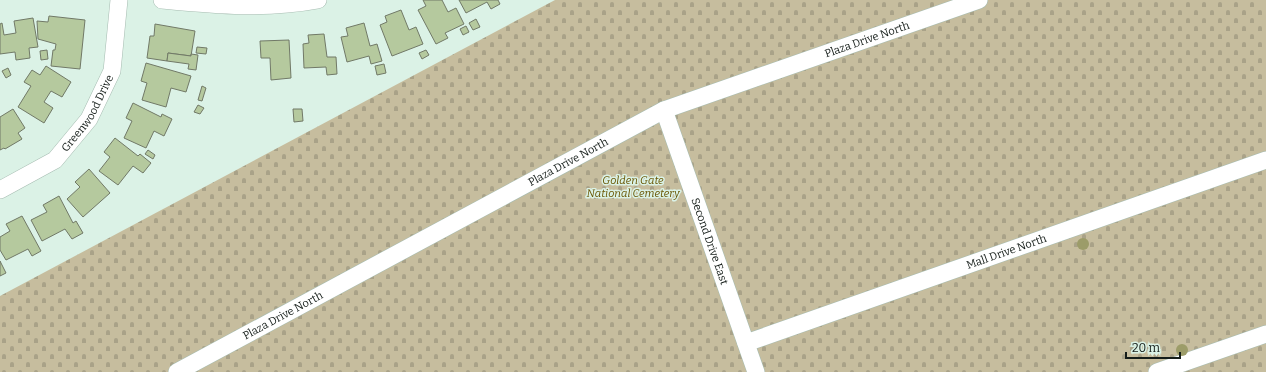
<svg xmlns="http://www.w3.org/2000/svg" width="1266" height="372" font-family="Bitter,serif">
<defs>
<pattern id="cemetery-stones" width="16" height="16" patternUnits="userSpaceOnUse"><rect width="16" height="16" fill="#c6bd9e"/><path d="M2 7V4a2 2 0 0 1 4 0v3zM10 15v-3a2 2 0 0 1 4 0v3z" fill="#a9a288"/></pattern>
</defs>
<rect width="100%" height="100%" fill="#dbf2e6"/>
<path fill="url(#cemetery-stones)" d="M 555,0 L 1266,0 L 1266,372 L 0,372 L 0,296 Z"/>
<g fill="#b5c99e" stroke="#717967">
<path d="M 423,0 L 442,0 L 448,12 L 456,8 L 464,24 L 445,33 L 448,38 L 436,44 L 418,10 L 426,6 Z"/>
<path d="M 459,0 L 498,0 L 500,4 L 491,9 L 487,2 L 466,13 Z"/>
<path d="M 401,10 L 409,30 L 416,27 L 423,44 L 392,56 L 380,25 L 387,22 L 385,16 Z"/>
<path d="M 49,16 L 85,20 L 80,69 L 51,66 L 53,50 L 55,50 L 56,44 L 38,39 L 37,21 L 48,22 Z"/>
<path d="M 33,18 L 38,47 L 29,48 L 30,58 L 16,60 L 15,52 L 0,54 L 0,24 L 2,23 L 4,35 L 16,33 L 14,21 Z"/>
<path d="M 476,19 L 480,27 L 473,30 L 469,23 Z"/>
<path d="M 364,23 L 370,46 L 377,44 L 382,61 L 371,64 L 369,56 L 347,62 L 341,37 L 348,36 L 346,28 Z"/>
<path d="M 155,24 L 195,31 L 191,56 L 168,53 L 167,61 L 147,58 L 150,36 L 154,36 Z"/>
<path d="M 466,26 L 469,32 L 463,35 L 460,29 Z"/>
<path d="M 324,34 L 327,57 L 336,57 L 337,74 L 327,75 L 326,67 L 304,68 L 303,44 L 309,43 L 308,35 Z"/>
<path d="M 289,40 L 291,78 L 271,80 L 270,58 L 261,58 L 260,41 Z"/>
<path d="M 197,47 L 207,48 L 206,54 L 196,53 Z"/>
<path d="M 47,50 L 48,59 L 41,60 L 40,51 Z"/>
<path d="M 426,50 L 429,55 L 422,59 L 419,53 Z"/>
<path d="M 168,53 L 191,56 L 191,54 L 198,55 L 196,70 L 188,69 L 189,64 L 167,61 Z"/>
<path d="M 146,63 L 191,76 L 186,92 L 171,88 L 166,107 L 142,100 L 147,83 L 141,81 Z"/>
<path d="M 384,64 L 386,73 L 377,75 L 375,66 Z"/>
<path d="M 46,66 L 71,82 L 62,97 L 51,91 L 44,102 L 53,108 L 44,123 L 18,107 L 31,86 L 24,82 L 32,70 L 40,75 Z"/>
<path d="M 8,68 L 11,75 L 6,78 L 2,71 Z"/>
<path d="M 202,86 L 206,88 L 202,101 L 198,100 Z"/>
<path d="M 133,103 L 161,117 L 162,114 L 172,119 L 164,136 L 154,131 L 146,148 L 124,138 L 132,121 L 126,118 Z"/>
<path d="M 198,105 L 204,108 L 200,114 L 194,112 Z"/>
<path d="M 13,109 L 25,128 L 18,133 L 22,139 L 5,149 L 4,148 L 0,150 L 0,117 Z"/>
<path d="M 293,109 L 302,109 L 303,121 L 294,122 Z"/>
<path d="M 115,138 L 138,156 L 140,154 L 151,163 L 143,173 L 133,166 L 118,185 L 99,171 L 110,157 L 104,152 Z"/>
<path d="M 148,150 L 155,155 L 153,159 L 145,154 Z"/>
<path d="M 89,169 L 110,193 L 83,217 L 67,199 L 80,187 L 75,182 Z"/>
<path d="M 59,196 L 73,223 L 76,221 L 83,233 L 72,239 L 65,229 L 42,241 L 31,220 L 47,212 L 43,205 Z"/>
<path d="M 22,216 L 41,251 L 32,256 L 28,249 L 6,260 L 0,250 L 0,237 L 10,231 L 6,224 Z"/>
<path d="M 0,261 L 6,273 L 0,276 Z"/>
</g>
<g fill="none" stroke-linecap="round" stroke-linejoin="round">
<g stroke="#a6bcb1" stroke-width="18">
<g id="minor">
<path d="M 162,0 C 215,5 265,10 318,0"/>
<path id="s1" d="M 664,110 L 756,372"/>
<path id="s2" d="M 0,190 L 55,160 L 89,119 L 112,71 L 119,0"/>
<path id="s3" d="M 746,343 L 1266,160"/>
<path id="s4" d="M 177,372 L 664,110 L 979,0"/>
<path d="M 1157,372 L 1266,334"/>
</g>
</g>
<use href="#minor" stroke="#fff" stroke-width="17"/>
</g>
<g fill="#9c9c69">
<circle cx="1083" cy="244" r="6"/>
<circle cx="1182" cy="350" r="6"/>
</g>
<g text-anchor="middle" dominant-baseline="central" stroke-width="3" stroke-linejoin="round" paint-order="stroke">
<g font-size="11" fill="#151d19" stroke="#dbf2e6">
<text stroke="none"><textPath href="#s4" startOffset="768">Plaza Drive North</textPath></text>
<text stroke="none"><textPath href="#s2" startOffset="120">Greenwood Drive</textPath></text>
<text stroke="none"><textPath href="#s4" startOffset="444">Plaza Drive North</textPath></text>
<text stroke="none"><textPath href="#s1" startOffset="139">Second Drive East</textPath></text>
<text stroke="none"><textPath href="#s3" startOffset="276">Mall Drive North</textPath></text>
<text stroke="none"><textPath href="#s4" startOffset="120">Plaza Drive North</textPath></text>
</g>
<g font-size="11" font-style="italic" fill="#685502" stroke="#dbf2e6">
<text x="633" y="180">Golden Gate<tspan x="633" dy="13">National Cemetery</tspan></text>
</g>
</g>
<path d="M1126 352v6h54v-6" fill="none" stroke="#151d19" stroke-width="2"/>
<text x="1132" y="352" font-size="12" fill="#151d19" stroke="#dbf2e6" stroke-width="3" paint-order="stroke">20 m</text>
</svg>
